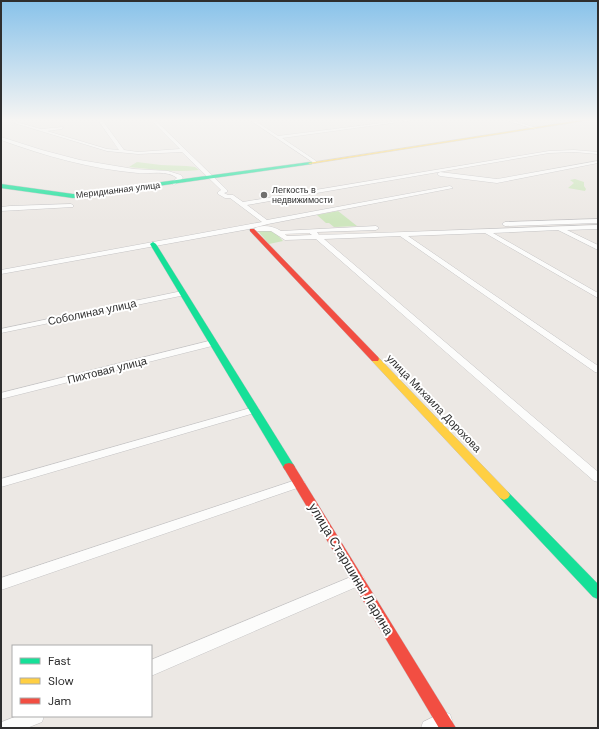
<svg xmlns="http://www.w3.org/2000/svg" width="599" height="729" font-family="'DM Sans',sans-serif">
<rect width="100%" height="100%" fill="#ece8e4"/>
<g fill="#cee6be">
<path d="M 137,162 L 161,165 L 187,166 L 195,167 L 199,170 C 175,173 152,169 129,167 Z"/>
<path d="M 575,179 L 584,182 L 584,186 L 586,189 L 585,191 L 568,188 L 574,183 L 570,180 Z"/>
<path d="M 338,211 L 357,226 L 334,227 L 329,223 L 326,223 L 317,215 Z"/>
<path d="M 273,230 L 283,241 L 269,244 L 258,231 Z"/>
</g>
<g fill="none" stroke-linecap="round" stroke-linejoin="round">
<g stroke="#c5c4c5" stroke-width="1">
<g id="street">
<path d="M 98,120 L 102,120 L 124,150 L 138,152 L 180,149 L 151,120 L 155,120 L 227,190 L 227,192 L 224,193 L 228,195 L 233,195 L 243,202 L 549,151 L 574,150 L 598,152 L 598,154 L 574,152 L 549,153 L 247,205 L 267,220 L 450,186 L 453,188 L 268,224 L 249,229 L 1,274 L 1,270 L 262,222 L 230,198 L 225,198 L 218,194 L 218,192 L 221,190 L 182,152 L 138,154 L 107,151 L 14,123 L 16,122 L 41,129 L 63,127 L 62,129 L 47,131 L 107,149 L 119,150 Z"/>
<path d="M 250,120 L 254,120 L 278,136 L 406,120 L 414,120 L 282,138 L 316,161 L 316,163 L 314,163 Z"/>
<path d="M 506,120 L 511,120 L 537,128 L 534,129 Z"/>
<path d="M 1,137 L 42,150 L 80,160 L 134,169 L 168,171 L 181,175 L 183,178 L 174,185 L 171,183 L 177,178 C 167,170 151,174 138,173 C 91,169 45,156 1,140 Z"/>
<path d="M 598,161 L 598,163 L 497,183 L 440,176 L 437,174 L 440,172 L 497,179 Z"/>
<path d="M 71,204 L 73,205 L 73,207 L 1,211 L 1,207 L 10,206 Z"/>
<path d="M 598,219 L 598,223 L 505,226 L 502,224 L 505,222 Z"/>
<path d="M 598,225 L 598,229 L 567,230 L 598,245 L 598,250 L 558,230 L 493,233 L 598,293 L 598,298 L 485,233 L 408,236 L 598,366 L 598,373 L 595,372 L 400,236 L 324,239 L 598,472 L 598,482 L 594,481 L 316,239 L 285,240 L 271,231 L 257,231 L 254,229 C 261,224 273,226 281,231 L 376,226 L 379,228 L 376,230 L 317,232 L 319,235 ZM 309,233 L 312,235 L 287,236 L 285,234 Z"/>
<path d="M 182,291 L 185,291 L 185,295 L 1,333 L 1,329 Z"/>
<path d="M 213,340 L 217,343 L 216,345 L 1,399 L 1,393 Z"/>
<path d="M 254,407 L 258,408 L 259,410 L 258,412 L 1,487 L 1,479 Z"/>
<path d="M 299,479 L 303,480 L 305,483 L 303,486 L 1,590 L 1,578 Z"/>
<path d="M 358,574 L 363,576 L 365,580 L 363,584 L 151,676 L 151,660 Z"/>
<path d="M 444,712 L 450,714 L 452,720 C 447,729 432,728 421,728 L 423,722 Z"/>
<path d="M 17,716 L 44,716 L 42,722 L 27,728 L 1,728 L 2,722 Z"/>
</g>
</g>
<g stroke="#c5c4c5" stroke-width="1">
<g id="fast">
<path d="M 310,162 L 312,162 L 312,164 L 73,198 L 1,188 L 1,184 L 73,194 Z"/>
<path d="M 153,242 L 156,244 L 293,464 L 295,467 L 293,470 L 289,471 L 285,470 L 150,244 Z"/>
<path d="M 504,490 L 508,492 L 598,584 L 598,599 L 593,597 L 500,498 L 498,495 L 500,492 Z"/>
</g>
</g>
<g stroke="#c5c4c5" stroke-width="1">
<g id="slow">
<path d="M 582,120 L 589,120 L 310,164 L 308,163 Z"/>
<path d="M 375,356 L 378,357 L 508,492 L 510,495 L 508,498 L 504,500 L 500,498 L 372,361 L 371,359 L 372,357 Z"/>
</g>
</g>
<g stroke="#c5c4c5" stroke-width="1">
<g id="jam">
<path d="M 250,229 L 254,229 L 378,357 L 379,359 L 378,361 L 372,361 L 250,231 Z"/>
<path d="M 289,463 L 293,464 L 456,728 L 439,728 L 285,470 L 283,467 L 285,464 Z"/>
</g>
</g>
<use href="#street" fill="#fcfcfb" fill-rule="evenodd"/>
<use href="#fast" fill="#16e098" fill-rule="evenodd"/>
<use href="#slow" fill="#ffcf43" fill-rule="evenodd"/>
<use href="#jam" fill="#f24e42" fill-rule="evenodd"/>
</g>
<linearGradient id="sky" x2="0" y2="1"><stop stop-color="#88c2ea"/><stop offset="0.54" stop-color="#f6f5f3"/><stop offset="1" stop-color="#f6f5f3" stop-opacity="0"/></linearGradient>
<rect width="599" height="222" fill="url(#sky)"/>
<circle fill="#706f6e" stroke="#fff" stroke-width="1.5" cx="264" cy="195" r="4"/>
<g text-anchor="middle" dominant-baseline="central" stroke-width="4" stroke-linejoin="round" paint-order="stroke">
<g font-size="9" fill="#2e2e2e" stroke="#fff">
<text transform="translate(118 190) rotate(-7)">Меридианная улица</text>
</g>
<g font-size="9" fill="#2e2e2e" stroke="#fff" text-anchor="start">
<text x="272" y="190">Легкость в<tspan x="272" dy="10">недвижимости</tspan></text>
</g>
<g font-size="11" fill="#2e2e2e" stroke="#fff">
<text transform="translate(92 312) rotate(-12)">Соболиная улица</text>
<text transform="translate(107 370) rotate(-14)">Пихтовая улица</text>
<text transform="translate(434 403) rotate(46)">улица Михаила Дорохова</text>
</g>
<g font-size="13" fill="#2e2e2e" stroke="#fff">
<text transform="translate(351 569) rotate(59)">улица Старшины Ларина</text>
</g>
</g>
<rect width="599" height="729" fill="none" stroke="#2e2e2e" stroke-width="4"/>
<rect x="12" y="645" width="140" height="72" fill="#ffffff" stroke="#ababab"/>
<rect x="20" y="658" width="20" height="6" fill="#16e098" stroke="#ababab"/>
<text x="48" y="665" font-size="12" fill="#2e2e2e">Fast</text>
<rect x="20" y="678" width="20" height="6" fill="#ffcf43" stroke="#ababab"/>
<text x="48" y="685" font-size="12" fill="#2e2e2e">Slow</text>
<rect x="20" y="698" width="20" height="6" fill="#f24e42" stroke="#ababab"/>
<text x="48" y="705" font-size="12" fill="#2e2e2e">Jam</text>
</svg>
